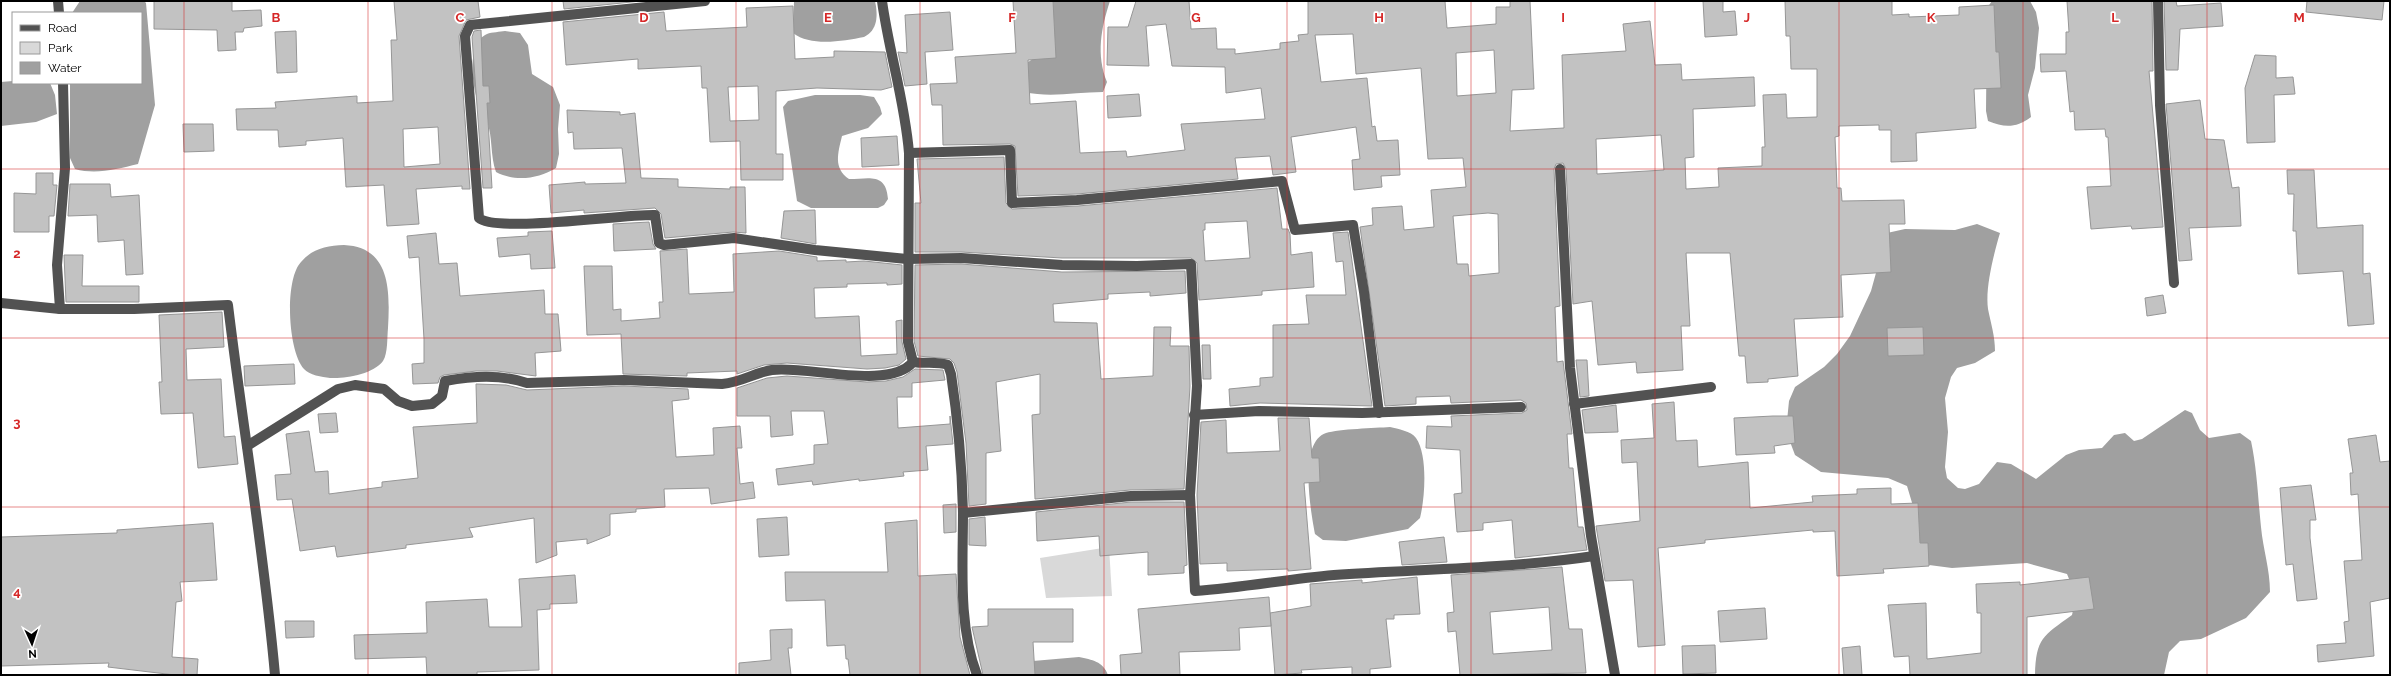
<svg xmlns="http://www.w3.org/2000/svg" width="2391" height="676" font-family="Raleway,sans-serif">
<rect width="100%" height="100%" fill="#fff"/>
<path fill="#d9d9d9" d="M 1109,547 L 1112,596 L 1046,598 L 1040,558 Z"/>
<g fill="#a0a0a0">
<path d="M 80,1 L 144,1 L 146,3 L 155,105 L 138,164 C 117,169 96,175 75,169 L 70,158 L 70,83 L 141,83 L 141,13 L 72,13 Z"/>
<path d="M 794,1 L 875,1 C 878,15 878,30 864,37 C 843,41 811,47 793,33 Z"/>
<path d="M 1040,1 L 1110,1 C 1101,28 1096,55 1107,82 L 1103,92 C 1076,92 1051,98 1024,92 L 1025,64 L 1036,57 Z"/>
<path d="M 1992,1 L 2030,1 L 2036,12 L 2039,28 L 2035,68 L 2028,95 L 2031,117 C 2016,128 2005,128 1988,121 L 1986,111 L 1987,8 Z"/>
<path d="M 505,31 L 520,33 L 528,45 L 532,74 L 553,87 L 560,105 L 558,129 L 559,154 L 556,168 C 538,179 515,182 496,172 C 490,155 493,138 487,121 C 486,115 481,110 479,105 C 472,88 466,43 487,34 C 492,32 500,32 505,31 Z"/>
<path d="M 13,81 L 13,83 L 50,83 L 55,95 L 57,114 L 36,122 L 1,126 L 1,82 Z"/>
<path d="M 815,95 L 860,95 L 874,97 L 880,107 L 882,114 L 868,128 L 842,136 C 838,153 833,168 849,179 C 869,179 886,172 888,199 L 884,205 L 878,208 L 811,208 L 797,201 L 783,107 L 788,101 Z"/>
<path d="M 1977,224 L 2000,233 C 1994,253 1985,288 1988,309 C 1991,324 1995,336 1995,351 L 1975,363 L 1957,368 L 1951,377 L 1945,398 L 1948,432 L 1945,467 L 1947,478 L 1958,488 L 1965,489 L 1979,484 L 1997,462 L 2011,464 L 2036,479 L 2066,455 L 2079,450 L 2102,448 L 2114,435 L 2125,433 L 2134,441 L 2142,439 L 2185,410 L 2192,413 L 2200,430 L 2209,438 L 2240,433 L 2251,441 C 2257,469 2258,498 2261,527 C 2263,549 2270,569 2270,592 L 2246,618 L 2201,639 L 2180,641 L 2169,652 L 2164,675 L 2035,675 C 2036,638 2043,636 2072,615 L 2076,596 L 2067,574 L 2027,563 L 1952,568 L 1929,565 L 1915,540 L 1913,506 L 1907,486 L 1888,478 L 1821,472 L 1795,455 L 1786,431 L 1789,401 L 1795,387 L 1824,367 L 1837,354 L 1850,336 L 1871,291 L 1887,233 L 1905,229 L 1955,230 Z"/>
<path d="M 344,245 C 391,247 390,292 388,328 C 387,337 388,353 383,361 C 373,374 346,379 330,378 C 322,377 309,375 304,369 C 288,352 284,280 301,262 C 313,248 327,246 344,245 Z"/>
<path d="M 1390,427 C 1398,429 1411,431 1416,438 C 1428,455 1425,498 1420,518 L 1408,529 L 1346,541 L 1323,540 L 1315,534 C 1311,513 1298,442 1326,433 C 1339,429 1375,428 1390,427 Z"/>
<path d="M 1079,657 C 1092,660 1103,661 1108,675 L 1014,675 L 1033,661 Z"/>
</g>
<g fill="#c2c2c2" stroke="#969696" fill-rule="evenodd">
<path d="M 154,1 L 232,1 L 232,11 L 261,10 L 262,26 L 244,28 L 243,32 L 235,32 L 236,50 L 218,51 L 217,30 L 154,29 Z"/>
<path d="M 394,1 L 478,1 L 480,17 L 466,20 L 459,36 L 470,189 L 462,189 L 462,186 L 416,189 L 419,224 L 387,226 L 384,185 L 346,187 L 343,138 L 306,141 L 306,145 L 279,147 L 278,130 L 237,130 L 236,109 L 276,108 L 275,102 L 357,96 L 357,103 L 393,101 L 391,40 L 397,40 ZM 438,127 L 440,164 L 404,167 L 403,129 Z"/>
<path d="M 563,1 L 641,1 L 564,9 Z"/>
<path d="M 1013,1 L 1053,1 L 1056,58 L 1028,60 L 1030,104 L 1076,101 L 1080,153 L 1126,151 L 1127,157 L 1185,150 L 1181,124 L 1265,119 L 1261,88 L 1226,93 L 1225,67 L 1172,66 L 1166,24 L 1146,26 L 1149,66 L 1107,65 L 1108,27 L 1128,27 L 1136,1 L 1189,1 L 1191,29 L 1216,28 L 1217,49 L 1235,49 L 1235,54 L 1280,49 L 1280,43 L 1299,41 L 1298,35 L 1308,34 L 1308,1 L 1445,1 L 1447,28 L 1496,24 L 1496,7 L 1510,7 L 1510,1 L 1530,1 L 1534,89 L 1512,90 L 1510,131 L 1564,128 L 1562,55 L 1626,51 L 1623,24 L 1650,21 L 1655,65 L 1681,64 L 1682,80 L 1754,77 L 1755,106 L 1693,109 L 1694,157 L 1685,158 L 1686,189 L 1719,187 L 1718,168 L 1762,166 L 1762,147 L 1765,147 L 1763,95 L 1786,94 L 1787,118 L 1817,117 L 1817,69 L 1791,69 L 1790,36 L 1786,36 L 1785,1 L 1892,1 L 1892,15 L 1909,14 L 1909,17 L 1959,15 L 1959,7 L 1994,5 L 1996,52 L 1999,52 L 2001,88 L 1974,89 L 1976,128 L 1916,133 L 1917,161 L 1891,162 L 1891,130 L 1879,130 L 1879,125 L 1839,126 L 1839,136 L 1835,137 L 1837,188 L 1841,188 L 1842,201 L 1904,200 L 1905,224 L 1889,224 L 1891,272 L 1841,275 L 1843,317 L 1794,319 L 1798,376 L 1768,379 L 1768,382 L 1747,383 L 1745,356 L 1739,356 L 1730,253 L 1686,253 L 1690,326 L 1681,326 L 1683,370 L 1637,373 L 1636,362 L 1598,365 L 1592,301 L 1573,304 L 1566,169 L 1563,163 L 1556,164 L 1554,169 L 1560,306 L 1555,307 L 1557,362 L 1563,361 L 1572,434 L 1567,434 L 1569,468 L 1573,468 L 1578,527 L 1583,527 L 1587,550 L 1515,558 L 1512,520 L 1483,523 L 1483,530 L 1457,532 L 1454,494 L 1462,493 L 1460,450 L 1426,448 L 1427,426 L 1452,427 L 1451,416 L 1522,413 L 1527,410 L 1526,403 L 1521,400 L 1451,403 L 1450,396 L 1416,397 L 1416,404 L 1385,406 L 1360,227 L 1373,225 L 1372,208 L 1402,206 L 1404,230 L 1434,227 L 1431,190 L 1466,187 L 1463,158 L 1428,159 L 1421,68 L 1356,74 L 1353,34 L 1315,35 L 1321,82 L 1367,78 L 1372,127 L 1375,126 L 1377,141 L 1398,140 L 1400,175 L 1381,176 L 1382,187 L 1354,190 L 1352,160 L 1360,159 L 1356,127 L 1291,137 L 1296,172 L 1273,175 L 1270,156 L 1235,158 L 1238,179 L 1077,194 L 1018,196 L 1015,146 L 1010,144 L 943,145 L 942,105 L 932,105 L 930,84 L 957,83 L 955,57 L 1016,53 ZM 1494,50 L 1496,93 L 1457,96 L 1456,53 ZM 1661,135 L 1664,170 L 1597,174 L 1596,139 ZM 1488,213 L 1498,214 L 1499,273 L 1469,276 L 1468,264 L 1457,264 L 1453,216 Z"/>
<path d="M 1703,1 L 1723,1 L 1723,12 L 1735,11 L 1737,35 L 1705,37 Z"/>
<path d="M 2067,1 L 2152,1 L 2153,71 L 2149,71 L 2163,227 L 2132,229 L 2131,226 L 2091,229 L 2087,187 L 2111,186 L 2108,137 L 2106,137 L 2105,129 L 2075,130 L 2074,111 L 2070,112 L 2066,71 L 2041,72 L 2040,54 L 2066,54 L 2066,32 L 2069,32 Z"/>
<path d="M 2164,1 L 2176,1 L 2177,6 L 2221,3 L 2223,26 L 2180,29 L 2178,70 L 2166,70 Z"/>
<path d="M 2307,1 L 2384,1 L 2382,20 L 2306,12 Z"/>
<path d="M 793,6 L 795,59 L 834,57 L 834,51 L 885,52 L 892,87 L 881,90 L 817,88 L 776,91 L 776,154 L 783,154 L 783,180 L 741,180 L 740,141 L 710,142 L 707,88 L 702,88 L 701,66 L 638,69 L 638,59 L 566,65 L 563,22 L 664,12 L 666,31 L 747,27 L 746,8 ZM 758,86 L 759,120 L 730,121 L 728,87 Z"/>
<path d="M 950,12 L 953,50 L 925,52 L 927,84 L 905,86 L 898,52 L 907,53 L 905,15 Z"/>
<path d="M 481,30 L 483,86 L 489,86 L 490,103 L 487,103 L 492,188 L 483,188 L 472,37 L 474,31 Z"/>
<path d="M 296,31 L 297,72 L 277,73 L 275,32 Z"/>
<path d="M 2255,55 L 2276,56 L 2276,78 L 2293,77 L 2295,94 L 2274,95 L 2275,142 L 2247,143 L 2245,88 Z"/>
<path d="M 1139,94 L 1141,116 L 1108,118 L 1107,96 Z"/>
<path d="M 2200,100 L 2205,139 L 2224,140 L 2232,188 L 2239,187 L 2241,226 L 2189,228 L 2192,260 L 2179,261 L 2166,104 Z"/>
<path d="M 567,110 L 620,112 L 620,115 L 635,113 L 641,178 L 678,179 L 678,187 L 730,189 L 730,187 L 745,187 L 746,233 L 733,232 L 665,238 L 661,214 L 655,208 L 584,213 L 584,210 L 551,213 L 549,185 L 585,182 L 585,184 L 626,183 L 622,148 L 574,149 L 573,132 L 568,133 Z"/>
<path d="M 183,124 L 213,124 L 214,151 L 184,152 Z"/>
<path d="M 897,136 L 899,165 L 862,167 L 861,138 Z"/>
<path d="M 1004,157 L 1006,203 L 1012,209 L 1078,206 L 1277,188 L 1282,229 L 1288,229 L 1290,234 L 1291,255 L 1312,252 L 1314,287 L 1262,291 L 1262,295 L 1199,300 L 1197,263 L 1191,258 L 1062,258 L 961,252 L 915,252 L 915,203 L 921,203 L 917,159 ZM 1247,221 L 1250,258 L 1205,261 L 1203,230 L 1205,230 L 1205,223 Z"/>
<path d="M 2287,170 L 2314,170 L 2317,228 L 2363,225 L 2363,274 L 2370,273 L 2374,324 L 2348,326 L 2343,271 L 2298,274 L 2296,231 L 2293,231 L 2294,194 L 2288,194 Z"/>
<path d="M 36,173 L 53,173 L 53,185 L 57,185 L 54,216 L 49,216 L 49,232 L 14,232 L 14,193 L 36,194 Z"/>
<path d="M 70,184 L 110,184 L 111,197 L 139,195 L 143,274 L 126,275 L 124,240 L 98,242 L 97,215 L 68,216 Z"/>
<path d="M 815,210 L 816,244 L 781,238 L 784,211 Z"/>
<path d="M 649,222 L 653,244 L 656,249 L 614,251 L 613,224 Z"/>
<path d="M 552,231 L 555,268 L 531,269 L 530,254 L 499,257 L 497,238 L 528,236 L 528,232 Z"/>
<path d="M 1348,232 L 1372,406 L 1260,403 L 1230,406 L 1229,389 L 1260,386 L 1260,378 L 1273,377 L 1273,325 L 1309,324 L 1306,295 L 1346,295 L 1343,261 L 1336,262 L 1333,233 Z"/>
<path d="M 436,233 L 439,264 L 457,263 L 460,296 L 544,290 L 545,314 L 558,314 L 561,351 L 535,353 L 536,376 L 497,371 L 476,371 L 444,375 L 440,377 L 438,383 L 413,384 L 412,364 L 424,363 L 424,339 L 419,257 L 409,258 L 407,236 Z"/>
<path d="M 687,249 L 689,294 L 734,292 L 733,254 L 779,251 L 817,257 L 817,261 L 846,260 L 846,262 L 864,261 L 902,265 L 902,284 L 887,285 L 887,283 L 847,284 L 847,287 L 814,288 L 815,318 L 859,316 L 861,356 L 897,354 L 896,321 L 902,320 L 902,342 L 906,359 L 899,365 L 885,368 L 867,369 L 787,363 L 764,365 L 737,374 L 737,371 L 687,373 L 687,376 L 623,374 L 621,334 L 587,335 L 584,266 L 612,266 L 613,310 L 621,309 L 621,321 L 660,318 L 659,302 L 663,302 L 660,251 Z"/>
<path d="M 64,255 L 83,255 L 82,286 L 139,286 L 139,302 L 66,302 Z"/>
<path d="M 961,264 L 1062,272 L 1185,271 L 1186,293 L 1150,296 L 1150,292 L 1108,294 L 1108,299 L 1053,304 L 1054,322 L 1097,323 L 1101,379 L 1153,376 L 1154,327 L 1171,327 L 1170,346 L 1189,346 L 1190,386 L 1184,489 L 1130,490 L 1035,499 L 1032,415 L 1040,414 L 1040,374 L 996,382 L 1001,451 L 986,453 L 986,504 L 969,506 L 966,443 L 957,372 L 954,363 L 950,359 L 918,356 L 914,341 L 915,265 Z"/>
<path d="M 2163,295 L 2166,313 L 2147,316 L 2145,298 Z"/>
<path d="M 222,312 L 224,347 L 186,349 L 187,380 L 221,379 L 224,437 L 235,436 L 238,464 L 198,468 L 193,413 L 161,414 L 159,382 L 162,382 L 159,315 Z"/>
<path d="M 1923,327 L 1924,355 L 1888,356 L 1887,328 Z"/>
<path d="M 1202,345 L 1210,345 L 1211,379 L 1203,379 Z"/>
<path d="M 1576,360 L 1587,360 L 1589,396 L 1580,397 Z"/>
<path d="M 294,364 L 295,384 L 245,386 L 244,366 Z"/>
<path d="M 915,369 L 943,370 L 945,380 L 912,383 L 912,397 L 897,397 L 898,428 L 950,424 L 950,416 L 953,444 L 926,446 L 928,470 L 903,472 L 904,476 L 859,481 L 859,479 L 813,485 L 812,481 L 778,485 L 776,469 L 814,464 L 814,445 L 828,444 L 824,411 L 791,411 L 793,435 L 771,437 L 770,416 L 737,416 L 737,388 L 767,378 L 787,376 L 867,382 L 886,381 L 903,377 Z"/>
<path d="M 476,384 L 506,385 L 527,390 L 624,386 L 688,389 L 689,399 L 672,401 L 676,457 L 714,455 L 713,428 L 740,426 L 742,448 L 737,448 L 740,484 L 753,482 L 755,498 L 711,504 L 709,488 L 664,489 L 665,507 L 636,509 L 636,512 L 610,514 L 610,535 L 587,544 L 587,539 L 556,542 L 557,555 L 536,563 L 534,518 L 469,528 L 473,537 L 406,545 L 406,548 L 337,557 L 335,546 L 300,551 L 292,499 L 277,500 L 275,475 L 291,474 L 286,434 L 309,431 L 315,472 L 328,471 L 329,494 L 382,487 L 382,482 L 418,478 L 413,427 L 477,423 Z"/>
<path d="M 1674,402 L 1676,441 L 1697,440 L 1698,467 L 1748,462 L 1750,508 L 1813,502 L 1812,496 L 1857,494 L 1857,489 L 1891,488 L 1891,504 L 1918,503 L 1920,543 L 1928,543 L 1929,566 L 1883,569 L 1884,573 L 1837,576 L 1835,531 L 1813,532 L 1813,530 L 1705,540 L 1705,543 L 1658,548 L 1665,645 L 1638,647 L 1633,580 L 1605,581 L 1596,526 L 1640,521 L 1637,462 L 1622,463 L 1621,440 L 1654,438 L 1652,404 Z"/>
<path d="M 1616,405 L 1618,432 L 1585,433 L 1582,410 Z"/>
<path d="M 336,413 L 338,432 L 320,433 L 318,414 Z"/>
<path d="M 1773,416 L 1793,416 L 1795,443 L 1774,446 L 1775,453 L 1736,455 L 1734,418 Z"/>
<path d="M 1278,418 L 1309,418 L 1312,458 L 1319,458 L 1320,482 L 1304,483 L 1311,569 L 1288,571 L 1288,569 L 1227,571 L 1227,563 L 1200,564 L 1197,495 L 1201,422 L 1226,420 L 1227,453 L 1280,451 Z"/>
<path d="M 2376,435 L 2380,462 L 2390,461 L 2390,598 L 2370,602 L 2374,656 L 2318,662 L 2317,645 L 2346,643 L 2344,622 L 2349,621 L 2344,561 L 2362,560 L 2358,494 L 2351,495 L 2350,473 L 2353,473 L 2348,439 Z"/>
<path d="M 2311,485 L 2316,520 L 2310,520 L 2310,538 L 2317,599 L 2297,601 L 2293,564 L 2286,565 L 2280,488 Z"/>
<path d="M 1131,502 L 1184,502 L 1187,565 L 1184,566 L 1184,573 L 1148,575 L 1148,552 L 1100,556 L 1099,536 L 1037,541 L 1036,512 Z"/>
<path d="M 956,504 L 956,532 L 944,533 L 943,505 Z"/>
<path d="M 787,517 L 789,555 L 759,557 L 757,519 Z"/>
<path d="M 985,517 L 986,546 L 969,545 L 969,519 Z"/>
<path d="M 917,520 L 918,576 L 956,574 L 960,637 L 970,675 L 850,675 L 848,659 L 846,659 L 845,645 L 827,646 L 825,600 L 786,601 L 785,572 L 888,572 L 885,523 Z"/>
<path d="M 213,523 L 217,580 L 180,582 L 182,601 L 176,602 L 172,657 L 198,659 L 197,675 L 175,675 L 108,667 L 109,663 L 1,666 L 1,537 L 117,533 L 117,530 Z"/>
<path d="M 1444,537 L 1447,562 L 1402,565 L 1399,542 Z"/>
<path d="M 1562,567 L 1569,629 L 1582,629 L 1586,673 L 1460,675 L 1456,631 L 1448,632 L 1447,613 L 1454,612 L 1451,575 ZM 1549,607 L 1552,650 L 1493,654 L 1490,612 Z"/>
<path d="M 575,575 L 577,603 L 550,604 L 550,609 L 537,610 L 539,670 L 477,672 L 477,675 L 427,675 L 426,657 L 355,659 L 354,635 L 427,633 L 426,602 L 487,599 L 489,627 L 522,627 L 519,579 Z"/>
<path d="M 1417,577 L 1420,614 L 1394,615 L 1394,619 L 1386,619 L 1391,667 L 1370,669 L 1370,675 L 1352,675 L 1352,667 L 1301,670 L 1302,673 L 1275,675 L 1270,613 L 1311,606 L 1310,584 L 1362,580 L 1362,583 Z"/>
<path d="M 2089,577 L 2094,609 L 2027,617 L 2027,675 L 1910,675 L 1909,656 L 1894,657 L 1888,605 L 1926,603 L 1927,659 L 1981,653 L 1981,613 L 1977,613 L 1976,584 L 2020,582 L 2020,585 Z"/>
<path d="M 1269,597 L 1271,626 L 1239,628 L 1240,650 L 1179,652 L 1180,675 L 1121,675 L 1120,655 L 1142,653 L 1138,609 Z"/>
<path d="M 1765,608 L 1767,639 L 1720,642 L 1718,611 Z"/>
<path d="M 988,609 L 1073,609 L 1073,642 L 1033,642 L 1035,675 L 983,675 L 972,627 L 988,626 Z"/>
<path d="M 285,621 L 314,621 L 314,637 L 286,638 Z"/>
<path d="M 792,629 L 792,648 L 788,648 L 791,675 L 739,675 L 739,663 L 771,660 L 770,630 Z"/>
<path d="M 1715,645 L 1716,673 L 1683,674 L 1682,646 Z"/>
<path d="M 1860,646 L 1862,675 L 1844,675 L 1842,648 Z"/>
</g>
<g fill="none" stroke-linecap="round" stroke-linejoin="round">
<g stroke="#525252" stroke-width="10">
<path d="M 58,1 L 59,13"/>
<path d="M 705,1 L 470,25 L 465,36 L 479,218 C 496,233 624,214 655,215 L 659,243 L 664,245 L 734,238 L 815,250 L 907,259 L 961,258 L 1062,265 L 1137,266 L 1191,264 L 1197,386 L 1190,495"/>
<path d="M 882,1 C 889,52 905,102 909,153 L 908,342 L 913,362 C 925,364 937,361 948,365 L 951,374 C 958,420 962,466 963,513 C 963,565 958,626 977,675"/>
<path d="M 2158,1 L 2160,105 L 2174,283"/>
<path d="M 63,83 L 65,168 L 57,265 L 60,309 L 134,309 L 228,305 C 243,429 264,551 275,675"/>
<path d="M 909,153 L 1010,150 L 1012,203 L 1077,200 L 1282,181 L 1295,230 L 1353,225 L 1364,292 L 1379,413"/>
<path d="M 1560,169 L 1570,368 L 1591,536 L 1615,675"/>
<path d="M 1,303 L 60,309"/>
<path d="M 1574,404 L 1711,387"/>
<path d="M 1194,415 L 1259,411 L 1362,413 L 1521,407"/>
<path d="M 247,446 L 338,389 L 355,385 L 384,389 L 398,401 L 412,406 L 432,404 L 442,396 L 445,381 C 473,376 500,374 527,383 L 624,380 L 722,384 C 743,382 753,373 772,370 C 806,365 889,391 913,362"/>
<path d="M 963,513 L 1131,496 L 1190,495 L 1195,591 C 1242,588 1287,579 1334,575 C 1421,569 1507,569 1594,556"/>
</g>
</g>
<path fill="none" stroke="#d62828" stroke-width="1" stroke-opacity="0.55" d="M 184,1 L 184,675M 368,1 L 368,675M 552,1 L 552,675M 736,1 L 736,675M 920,1 L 920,675M 1104,1 L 1104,675M 1287,1 L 1287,675M 1471,1 L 1471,675M 1655,1 L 1655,675M 1839,1 L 1839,675M 2023,1 L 2023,675M 2207,1 L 2207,675M 1,169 L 2390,169M 1,338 L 2390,338M 1,507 L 2390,507"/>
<g font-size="13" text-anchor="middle" font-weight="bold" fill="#d62828" stroke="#fff" stroke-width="3.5" stroke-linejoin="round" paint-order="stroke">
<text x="276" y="22">B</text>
<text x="460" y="22">C</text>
<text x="644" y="22">D</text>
<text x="828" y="22">E</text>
<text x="1012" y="22">F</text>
<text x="1196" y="22">G</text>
<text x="1379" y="22">H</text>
<text x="1563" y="22">I</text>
<text x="1747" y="22">J</text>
<text x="1931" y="22">K</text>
<text x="2115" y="22">L</text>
<text x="2299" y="22">M</text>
<text x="17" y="258">2</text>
<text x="17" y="427">3</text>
<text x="17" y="596">4</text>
</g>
<rect width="2391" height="676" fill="none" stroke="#000000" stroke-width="4"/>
<rect x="12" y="12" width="130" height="72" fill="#ffffff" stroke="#999999"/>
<rect x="20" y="25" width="20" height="6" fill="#525252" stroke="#999999"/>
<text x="48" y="32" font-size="12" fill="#000000">Road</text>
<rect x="20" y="42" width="20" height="12" fill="#d9d9d9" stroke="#999999"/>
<text x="48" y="52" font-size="12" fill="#000000">Park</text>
<rect x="20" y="62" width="20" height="12" fill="#a0a0a0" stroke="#999999"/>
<text x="48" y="72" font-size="12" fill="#000000">Water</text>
<g transform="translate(32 644) rotate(177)" stroke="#ffffff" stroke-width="3" paint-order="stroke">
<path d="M0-3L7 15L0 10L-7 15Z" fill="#000000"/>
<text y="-6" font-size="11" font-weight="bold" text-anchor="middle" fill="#000000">N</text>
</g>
</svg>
